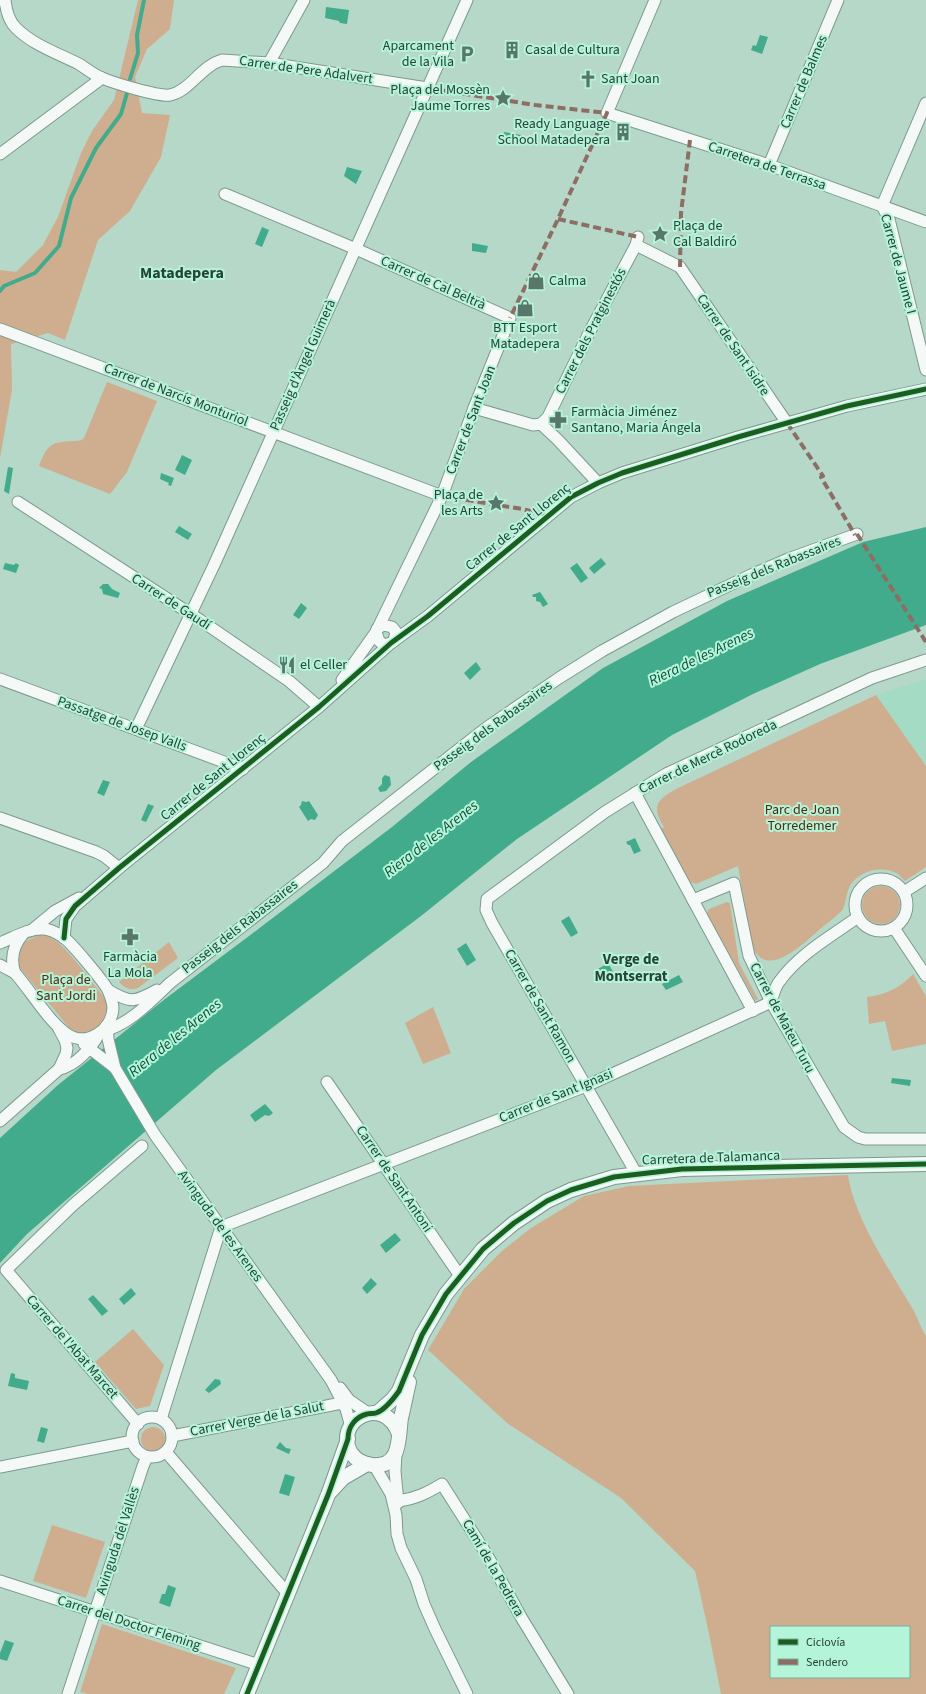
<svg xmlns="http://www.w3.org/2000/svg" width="926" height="1694" font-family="'Source Sans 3',sans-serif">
<rect width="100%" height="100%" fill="#b5d8c9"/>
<path fill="#a4dbc5" d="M 926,679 L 926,766 L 876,695 Z"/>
<g fill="#cfae8f" fill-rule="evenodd">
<path d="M 138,0 L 174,0 L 170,29 L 147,49 L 135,77 L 142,113 L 170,115 L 161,157 L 130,211 L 98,240 L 65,340 L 48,333 L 11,344 L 12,390 L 0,458 L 0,270 L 16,272 L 43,245 L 58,217 L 81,153 L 92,131 L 114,100 Z"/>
<path d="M 107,382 L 157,401 L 127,472 L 110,494 L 39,466 C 47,445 50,442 73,441 C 77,441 81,441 84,438 Z"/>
<path d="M 876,695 L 926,766 L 926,867 L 905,881 C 902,878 899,874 896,873 C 880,865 859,871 850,886 C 846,893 846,903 843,909 C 840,914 826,924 820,929 C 804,943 767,981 752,946 L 738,866 L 696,884 L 690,882 L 660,830 L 664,827 C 650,805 658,799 678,788 Z"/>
<circle cx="881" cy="905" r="19"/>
<path d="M 727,902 L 730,903 L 739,963 L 758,999 L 757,1000 L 755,1000 L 707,913 L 709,909 Z"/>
<path d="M 40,935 C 44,935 48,935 52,938 C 67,947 91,981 103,996 C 106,1000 108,1003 108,1008 C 108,1025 85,1040 71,1030 L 19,967 C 15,948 22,941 40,935 Z"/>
<path d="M 169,942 L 178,958 L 138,988 C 130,991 125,988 119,982 Z"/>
<path d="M 913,974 L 926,996 L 926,1044 L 892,1051 L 885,1021 L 869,1024 L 867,997 C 885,995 900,988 913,974 Z"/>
<path d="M 433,1007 L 451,1053 L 423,1064 L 405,1023 Z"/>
<path d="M 848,1175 C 854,1217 889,1269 911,1306 C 917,1315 920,1327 926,1336 L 926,1694 L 721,1694 L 708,1629 L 695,1571 L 621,1498 L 507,1423 L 428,1350 L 464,1289 L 502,1251 L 531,1228 L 584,1196 L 629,1186 ZM 771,1627 L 909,1627 L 909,1677 L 771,1677 Z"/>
<path d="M 133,1329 L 164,1365 L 150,1406 L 136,1409 L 95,1362 Z"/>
<circle cx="153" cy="1439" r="12"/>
<path d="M 52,1525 L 105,1542 L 86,1598 L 33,1581 Z"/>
<path d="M 102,1624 L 236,1668 L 224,1694 L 88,1694 L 80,1692 Z"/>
</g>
<g fill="#41ab8c">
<path d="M 326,7 L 349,10 L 347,24 L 340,23 L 339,21 L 325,18 Z"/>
<path d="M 760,35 L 768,37 L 762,54 L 751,50 L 753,45 L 756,46 Z"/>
<path d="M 504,132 L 521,135 L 520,144 L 502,141 Z"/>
<path d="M 347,167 L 362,171 L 356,184 L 344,176 Z"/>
<path d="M 262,227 L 269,230 L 262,247 L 255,244 Z"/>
<path d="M 472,243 L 488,246 L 486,253 L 472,251 Z"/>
<path d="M 182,455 L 192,460 L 185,475 L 175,470 Z"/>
<path d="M 8,467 L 13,468 L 9,494 L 4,491 Z"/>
<path d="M 161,473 L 174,478 L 171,486 L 168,485 L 169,483 L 160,479 Z"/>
<path d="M 179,526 L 192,534 L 188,540 L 175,532 Z"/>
<path d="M 926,527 L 926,625 L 820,664 L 753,694 L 672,735 L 517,839 L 421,916 L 216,1070 L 27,1234 L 0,1263 L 0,1138 L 58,1085 L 165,999 L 257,930 L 392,827 L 471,762 L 603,668 L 727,601 L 863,542 Z"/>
<path d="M 601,558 L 606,564 L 594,574 L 589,568 Z"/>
<path d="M 5,563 L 14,565 L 16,563 L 19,565 L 16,573 L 3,569 Z"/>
<path d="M 577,563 L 588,578 L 581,583 L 570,568 Z"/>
<path d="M 103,584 L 108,584 L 112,589 L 120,593 L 118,598 L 103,594 L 102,589 L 99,588 Z"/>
<path d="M 540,592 L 548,604 L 543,607 L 540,602 L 536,601 L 536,597 L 533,597 L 532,595 Z"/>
<path d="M 301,603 L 307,608 L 299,619 L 293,615 Z"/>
<path d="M 476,662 L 481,669 L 470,680 L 464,673 Z"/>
<path d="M 385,775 L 390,777 L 391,785 L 386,791 L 380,792 L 378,788 L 382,784 L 382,778 Z"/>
<path d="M 103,780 L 110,782 L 104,796 L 97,793 Z"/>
<path d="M 302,801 L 306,802 L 309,801 L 318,815 L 315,820 L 311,819 L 308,821 L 299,807 L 301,805 Z"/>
<path d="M 148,804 L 154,806 L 146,822 L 141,820 Z"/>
<path d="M 635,838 L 641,851 L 634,854 L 630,845 L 628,845 L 626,842 Z"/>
<path d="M 569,916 L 578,933 L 571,937 L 561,921 Z"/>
<path d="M 466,943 L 476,960 L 467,966 L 457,949 Z"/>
<path d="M 608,963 L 616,977 L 609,981 L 604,972 L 600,971 L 598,969 Z"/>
<path d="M 679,975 L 683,982 L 666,990 L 662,984 Z"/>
<path d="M 892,1078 L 911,1080 L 910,1086 L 891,1083 Z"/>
<path d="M 265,1104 L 273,1113 L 269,1116 L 265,1115 L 255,1122 L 250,1115 Z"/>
<path d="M 395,1233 L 401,1240 L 386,1253 L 380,1245 Z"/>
<path d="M 371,1278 L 377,1284 L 367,1294 L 362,1288 Z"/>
<path d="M 131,1288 L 136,1294 L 124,1305 L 119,1299 Z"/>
<path d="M 93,1295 L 108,1311 L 102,1316 L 88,1299 Z"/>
<path d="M 11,1373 L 15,1374 L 15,1378 L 29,1381 L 27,1390 L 8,1386 Z"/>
<path d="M 215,1379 L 220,1380 L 221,1384 L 209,1393 L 205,1390 Z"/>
<path d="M 41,1427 L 48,1429 L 44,1443 L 37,1441 Z"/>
<path d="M 280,1442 L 286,1448 L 291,1449 L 289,1454 L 276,1448 Z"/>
<path d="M 285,1474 L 295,1477 L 289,1496 L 279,1493 Z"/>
<path d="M 168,1585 L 176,1588 L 170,1607 L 159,1603 L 162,1594 L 165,1594 Z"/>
<path d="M 5,1640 L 14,1643 L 7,1661 L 0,1659 L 0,1653 Z"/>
</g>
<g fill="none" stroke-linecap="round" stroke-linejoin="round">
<g stroke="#41ab8c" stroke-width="4">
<path d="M 130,79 L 138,53 L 137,35 L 144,0"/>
<path d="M 0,291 L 4,286 L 35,273 L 59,246 L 71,198 L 96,148 L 121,114 L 127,93"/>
</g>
<g stroke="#7e998e" stroke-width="13">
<g id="minor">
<path d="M 5,0 C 6,10 8,20 16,28 C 33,45 57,53 79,64 C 87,69 94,75 102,78 C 114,83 159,97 170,95 C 190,91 201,66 222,60 L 269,63 L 427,88"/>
<path d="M 655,0 L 607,113 L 769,165 L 926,222"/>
<path d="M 269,63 L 304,0"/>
<path d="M 0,154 L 102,78"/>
<path d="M 769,165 L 838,0"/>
<path d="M 225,194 L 356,249 L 510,318 L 474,408 L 442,496 L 376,632 L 379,641 L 384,645 L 391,643"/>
<path d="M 882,206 L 889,219 L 926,370"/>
<path d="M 882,206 L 926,103"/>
<path d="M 636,245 L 680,267 L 787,423"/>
<path d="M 0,329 L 442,496"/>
<path d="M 474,408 L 533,425 L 541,424 L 558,440 L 598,483"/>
<path d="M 541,424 L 548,417 L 590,331 L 636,245 L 638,237"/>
<path d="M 18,502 L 200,620 L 289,681 L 319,707"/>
<path d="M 377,629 L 383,625 L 392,627 L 396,632 L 394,641"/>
<path d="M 0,679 L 243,769"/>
<path d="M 342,680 L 376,632"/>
<path d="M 136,729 L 214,565 L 467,0"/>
<path d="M 635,793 L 753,1011"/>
<path d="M 0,818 L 96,852 L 104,856 L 119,868"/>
<circle cx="881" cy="905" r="26"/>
<path d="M 904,892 L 926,878"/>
<path d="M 693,900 L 734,883 L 749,956 L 771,1002 L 844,1127 L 858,1137 L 865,1139 L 926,1139"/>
<path d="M 894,928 L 926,976"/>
<path d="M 32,930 L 55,911 L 79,898"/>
<path d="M 64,938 L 66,919 L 75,906 L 119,868 L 319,707 L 391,643 L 428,616 L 571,497 L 598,483 L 622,473 L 738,437 L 847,406 L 926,389"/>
<path d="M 0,943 C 13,938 29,928 43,929 C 50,929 57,933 63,937 C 71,942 103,981 108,990 C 110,995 113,1003 113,1008 C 112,1031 86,1047 67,1034 C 48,1021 31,991 15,973 C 10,959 13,946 23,934"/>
<path d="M 0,965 L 15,973"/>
<path d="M 108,990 C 131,1004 135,1002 157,990"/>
<path d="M 107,1025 L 108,1039 L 115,1068 L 155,1135 L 331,1380 L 346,1409 L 351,1427"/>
<path d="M 101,1032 C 129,1025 150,1002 170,983 L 323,863 L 342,841 L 486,728 L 559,678 L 602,651 L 673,612 L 751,575 L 788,559 L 857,534"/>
<path d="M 84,1044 L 115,1068"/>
<path d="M 59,1069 C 76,1066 91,1048 99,1034"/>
<path d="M 327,1082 L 460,1276"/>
<path d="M 0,1121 L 59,1069 L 66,1054 L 67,1048 L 65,1040 L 59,1029"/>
<path d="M 636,1173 L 492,923 L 486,910 L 487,899 L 605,812 L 666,774 L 872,678 L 926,660"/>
<path d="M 221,1227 L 586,1086 L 758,1008 L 771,1002 C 773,996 775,987 779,982 C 799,954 830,937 858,917"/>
<path d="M 340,1388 L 349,1400 L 368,1413"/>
<circle cx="152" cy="1437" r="20"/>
<path d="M 161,1419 L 221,1227"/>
<path d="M 138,1424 L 6,1270 L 73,1205 L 142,1146"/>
<path d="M 172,1436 L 342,1403"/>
<path d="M 166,1452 L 288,1594"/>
<path d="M 396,1453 L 395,1471 L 398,1503"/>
<path d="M 374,1465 L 391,1494 L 396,1515 L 397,1534 L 401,1548 L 416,1579 L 424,1604 L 435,1629 L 467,1694"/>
<path d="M 0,1467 L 133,1441"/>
<path d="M 398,1501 C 415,1499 427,1493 442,1484 L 487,1555 L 521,1617 L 568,1694"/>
<path d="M 0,1581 L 259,1665"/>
<path d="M 68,1694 L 143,1466 L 147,1457"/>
</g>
</g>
<g stroke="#7e998e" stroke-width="16">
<g id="tertiary">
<path d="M 377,1413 L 393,1399 L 399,1391 L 422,1335 L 446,1294 L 483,1249 L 514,1223 L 547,1201 L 571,1190 L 614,1177 L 682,1169 L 926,1164"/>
<path d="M 399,1434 C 384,1392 332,1421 351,1453 C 356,1460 363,1464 372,1465 C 402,1468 398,1437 401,1418 C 404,1406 406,1394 409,1382"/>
<path d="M 331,1491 L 343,1478 L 367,1464"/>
<path d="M 247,1694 L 328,1495 L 348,1439"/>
</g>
</g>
<use href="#minor" stroke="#f4f9f7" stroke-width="11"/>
<use href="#tertiary" stroke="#f4f9f7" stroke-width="14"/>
<g stroke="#8d6e63" stroke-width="4" stroke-dasharray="8 4" stroke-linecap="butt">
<path d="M 427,88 L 535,105 L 607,113 L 558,219 L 510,318"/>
<path d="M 558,219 L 638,237"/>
<path d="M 680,267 L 681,213 L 690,140"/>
<path d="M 787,423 L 823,476 L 821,477 L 855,535"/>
<path d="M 442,496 L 522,509 L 547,515"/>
<path d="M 857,534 L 926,642"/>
</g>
<g stroke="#b4f4d9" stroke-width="8">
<g id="cycleway">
<path d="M 64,938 L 66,919 L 75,906 L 119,868 L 319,707 L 391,643 L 428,616 L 571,497 L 598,483 L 622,473 L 738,437 L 847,406 L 926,389"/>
<path d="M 247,1694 L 328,1495 L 348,1439 C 348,1427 355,1417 367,1414 C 370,1413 373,1414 376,1413 C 385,1410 394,1398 399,1391 L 422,1335 L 446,1294 L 483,1249 L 514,1223 L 547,1201 L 571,1190 L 614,1177 L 682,1169 L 926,1164"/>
</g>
</g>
<use href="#cycleway" stroke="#1b5e20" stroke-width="5"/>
</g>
<defs>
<g id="building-bare" transform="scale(1.38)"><path d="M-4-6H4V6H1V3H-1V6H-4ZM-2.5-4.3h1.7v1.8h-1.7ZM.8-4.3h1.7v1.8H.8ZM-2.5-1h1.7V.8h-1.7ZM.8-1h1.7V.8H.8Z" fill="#59766b" stroke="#b4f4d9" stroke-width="2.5" paint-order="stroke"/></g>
<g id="parking-bare" transform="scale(1.38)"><path d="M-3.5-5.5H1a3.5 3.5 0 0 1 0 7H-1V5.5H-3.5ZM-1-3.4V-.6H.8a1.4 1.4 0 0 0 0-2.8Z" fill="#59766b" stroke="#b4f4d9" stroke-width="2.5" paint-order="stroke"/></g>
<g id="church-bare" transform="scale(1.38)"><path d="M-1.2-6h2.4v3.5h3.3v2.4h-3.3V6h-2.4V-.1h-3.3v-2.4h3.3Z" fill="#59766b" stroke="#b4f4d9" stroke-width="2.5" paint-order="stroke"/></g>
<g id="sight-bare" transform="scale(1.38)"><path d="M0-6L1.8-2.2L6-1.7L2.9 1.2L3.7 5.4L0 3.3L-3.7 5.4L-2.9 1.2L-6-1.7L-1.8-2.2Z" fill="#59766b" stroke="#b4f4d9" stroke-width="2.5" paint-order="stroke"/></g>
<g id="shop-bare" transform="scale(1.38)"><path d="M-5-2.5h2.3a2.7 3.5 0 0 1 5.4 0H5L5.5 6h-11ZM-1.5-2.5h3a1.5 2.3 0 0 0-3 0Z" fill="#59766b" stroke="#b4f4d9" stroke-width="2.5" paint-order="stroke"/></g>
<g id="pharmacy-bare" transform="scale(1.38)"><path d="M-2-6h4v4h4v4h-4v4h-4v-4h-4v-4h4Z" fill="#59766b" stroke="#b4f4d9" stroke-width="2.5" paint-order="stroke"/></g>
<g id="restaurant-bare" transform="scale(1.38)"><path d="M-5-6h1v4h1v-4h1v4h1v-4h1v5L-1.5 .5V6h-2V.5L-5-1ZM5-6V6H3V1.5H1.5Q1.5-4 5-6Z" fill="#59766b" stroke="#b4f4d9" stroke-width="2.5" paint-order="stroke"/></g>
</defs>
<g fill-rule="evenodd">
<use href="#building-bare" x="512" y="50"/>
<use href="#parking-bare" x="467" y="54"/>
<use href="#church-bare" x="588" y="79"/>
<use href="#sight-bare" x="503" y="98"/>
<use href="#building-bare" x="623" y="132"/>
<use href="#sight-bare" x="660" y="234"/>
<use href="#shop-bare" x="536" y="281"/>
<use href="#shop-bare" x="525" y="308"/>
<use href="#pharmacy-bare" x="558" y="420"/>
<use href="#sight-bare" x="496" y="503"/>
<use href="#restaurant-bare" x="287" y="665"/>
<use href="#pharmacy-bare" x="130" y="937"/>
</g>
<g text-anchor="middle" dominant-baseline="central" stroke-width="4" stroke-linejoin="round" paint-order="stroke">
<g font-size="14" fill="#284238" stroke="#b4f4d9" text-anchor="start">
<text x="454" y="46" text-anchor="end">Aparcament<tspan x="454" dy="16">de la Vila</tspan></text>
<text x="525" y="50">Casal de Cultura</text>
<text x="601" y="79">Sant Joan</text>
<text x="490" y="90" text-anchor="end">Plaça del Mossèn<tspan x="490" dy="16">Jaume Torres</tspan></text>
<text x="610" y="124" text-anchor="end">Ready Language<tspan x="610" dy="16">School Matadepera</tspan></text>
<text x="673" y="226">Plaça de<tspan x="673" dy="16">Cal Baldiró</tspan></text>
<text x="549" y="281">Calma</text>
<text x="525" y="328" text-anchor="middle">BTT Esport<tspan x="525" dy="16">Matadepera</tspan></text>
<text x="571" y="412">Farmàcia Jiménez<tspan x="571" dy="16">Santano, Maria Ángela</tspan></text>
<text x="483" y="495" text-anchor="end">Plaça de<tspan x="483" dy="16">les Arts</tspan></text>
<text x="300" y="665">el Celler</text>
<text x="130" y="957" text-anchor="middle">Farmàcia<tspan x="130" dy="16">La Mola</tspan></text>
</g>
<g font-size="14" fill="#284238" stroke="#b4f4d9">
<text transform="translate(306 70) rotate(8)">Carrer de Pere Adalvert</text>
<text transform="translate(804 82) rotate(-67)">Carrer de Balmes</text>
<text transform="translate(767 166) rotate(19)">Carretera de Terrassa</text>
<text transform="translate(898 264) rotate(75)">Carrer de Jaume I</text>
<text transform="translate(433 283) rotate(24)">Carrer de Cal Beltrà</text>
<text transform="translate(591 331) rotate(-63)">Carrer dels Pratginestós</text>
<text transform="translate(733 345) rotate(56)">Carrer de Sant Isidre</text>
<text transform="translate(303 365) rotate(-66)">Passeig d'Àngel Guimerà</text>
<text transform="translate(176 395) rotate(21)">Carrer de Narcís Monturiol</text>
<text transform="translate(471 420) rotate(-69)">Carrer de Sant Joan</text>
<text transform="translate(518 527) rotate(-39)">Carrer de Sant Llorenç</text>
<text transform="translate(774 567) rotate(-22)">Passeig dels Rabassaires</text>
<text transform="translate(171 602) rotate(33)">Carrer de Gaudí</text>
<text transform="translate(122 724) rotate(20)">Passatge de Josep Valls</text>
<text transform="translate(493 726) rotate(-36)">Passeig dels Rabassaires</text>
<text transform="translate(708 757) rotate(-26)">Carrer de Mercè Rodoreda</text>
<text transform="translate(213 777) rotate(-39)">Carrer de Sant Llorenç</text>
<text transform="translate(240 927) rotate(-38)">Passeig dels Rabassaires</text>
<text transform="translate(540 1006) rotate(60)">Carrer de Sant Ramon</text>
<text transform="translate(782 1018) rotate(62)">Carrer de Mateu Turu</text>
<text transform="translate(556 1096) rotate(-22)">Carrer de Sant Ignasi</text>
<text transform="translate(711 1158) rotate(-2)">Carretera de Talamanca</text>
<text transform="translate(394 1179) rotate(56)">Carrer de Sant Antoni</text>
<text transform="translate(220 1226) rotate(54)">Avinguda de les Arenes</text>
<text transform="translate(72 1347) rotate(49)">Carrer de l'Abat Marcet</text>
<text transform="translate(257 1419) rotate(-11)">Carrer Verge de la Salut</text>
<text transform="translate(118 1541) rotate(-72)">Avinguda del Vallès</text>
<text transform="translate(493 1568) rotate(60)">Camí de la Pedrera</text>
<text transform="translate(129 1623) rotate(18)">Carrer del Doctor Fleming</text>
</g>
<g font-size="14" fill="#542912" stroke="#b4f4d9">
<text x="802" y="810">Parc de Joan<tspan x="802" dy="16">Torredemer</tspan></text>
<text x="66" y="980">Plaça de<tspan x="66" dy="16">Sant Jordi</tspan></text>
</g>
<g font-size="15" font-style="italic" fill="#0e503c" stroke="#b4f4d9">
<text transform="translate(701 657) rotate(-26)">Riera de les Arenes</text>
<text transform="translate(431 839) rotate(-38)">Riera de les Arenes</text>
<text transform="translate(175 1038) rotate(-39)">Riera de les Arenes</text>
</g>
<g font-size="15" font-weight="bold" fill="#284238" stroke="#b4f4d9">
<text x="631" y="959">Verge de<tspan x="631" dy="17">Montserrat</tspan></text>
</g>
<g font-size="16" font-weight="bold" fill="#284238" stroke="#b4f4d9">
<text x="182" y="273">Matadepera</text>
</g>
</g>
<rect x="770" y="1626" width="140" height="52" fill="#b4f4d9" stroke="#7cad99"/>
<rect x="778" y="1639" width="20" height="6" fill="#1b5e20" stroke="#7cad99"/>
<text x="806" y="1646" font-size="12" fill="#284238">Ciclovía</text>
<rect x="778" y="1659" width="20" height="6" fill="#8d6e63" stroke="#7cad99"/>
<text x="806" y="1666" font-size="12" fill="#284238">Sendero</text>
</svg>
